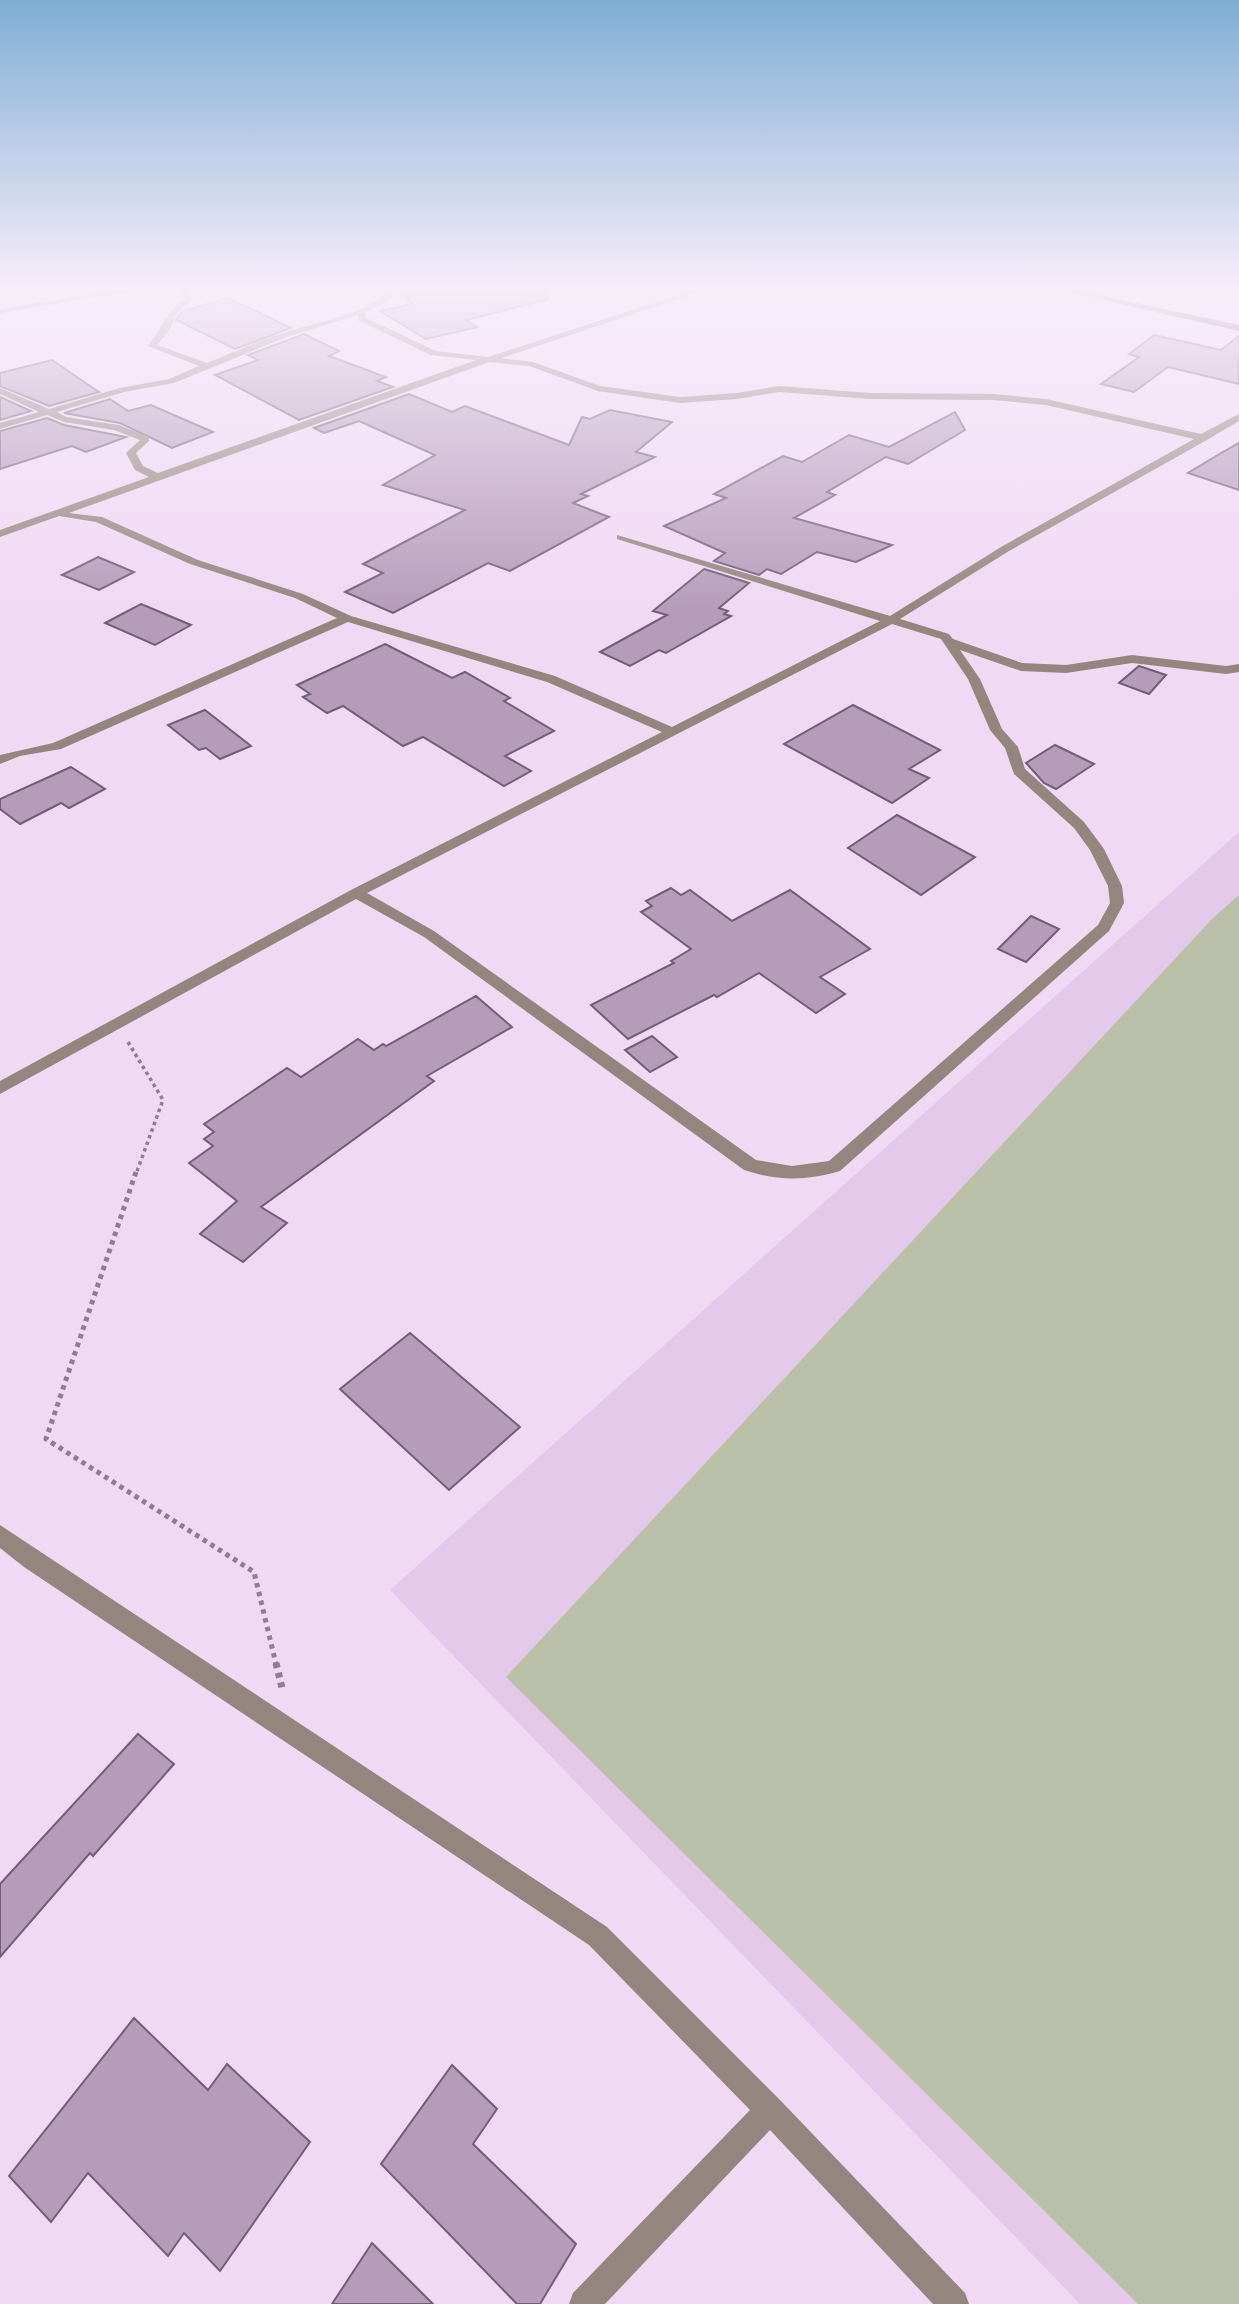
<svg xmlns="http://www.w3.org/2000/svg" width="1239" height="2304" font-family="Raleway,sans-serif">
<rect width="100%" height="100%" fill="#efd9f3"/>
<path fill="#e4caea" d="M 1239,832 L 1239,2304 L 1080,2304 L 390,1590 Z"/>
<path fill="#bbc1a9" d="M 1239,895 L 1239,2304 L 1138,2304 L 506,1677 L 1213,918 Z"/>
<g fill="#b59dba" stroke="#725f76" stroke-width="2">
<path d="M 400,290 L 547,290 L 548,299 L 466,320 L 477,327 L 426,339 L 380,311 L 412,304 Z"/>
<path d="M 228,298 L 291,328 L 235,349 L 176,320 L 183,311 Z"/>
<path d="M 304,334 L 339,351 L 329,356 L 386,377 L 377,381 L 393,387 L 299,420 L 215,375 L 258,360 L 248,355 Z"/>
<path d="M 1154,335 L 1221,350 L 1239,336 L 1239,384 L 1168,367 L 1134,392 L 1101,384 L 1139,357 L 1129,354 Z"/>
<path d="M 52,360 L 99,392 L 49,406 L 0,386 L 0,373 Z"/>
<path d="M 409,394 L 452,412 L 465,406 L 569,445 L 582,417 L 590,419 L 610,410 L 672,422 L 636,452 L 655,457 L 581,494 L 588,496 L 573,503 L 609,517 L 510,571 L 488,563 L 393,613 L 345,592 L 383,573 L 363,564 L 465,510 L 383,485 L 435,455 L 359,421 L 324,433 L 314,428 Z"/>
<path d="M 0,397 L 31,411 L 0,420 Z"/>
<path d="M 110,399 L 128,411 L 151,405 L 213,432 L 172,448 L 120,423 L 64,413 Z"/>
<path d="M 955,412 L 965,430 L 908,464 L 886,457 L 827,492 L 835,495 L 794,518 L 892,545 L 856,562 L 817,552 L 781,574 L 767,569 L 759,575 L 714,561 L 725,553 L 664,526 L 726,498 L 714,494 L 783,456 L 802,462 L 849,435 L 889,447 Z"/>
<path d="M 47,418 L 64,425 L 126,437 L 86,452 L 72,446 L 0,469 L 0,431 Z"/>
<path d="M 1239,443 L 1239,490 L 1188,473 L 1221,453 Z"/>
<path d="M 98,557 L 134,572 L 99,590 L 62,575 Z"/>
<path d="M 704,569 L 749,583 L 719,608 L 728,611 L 724,614 L 731,616 L 666,653 L 659,650 L 630,666 L 600,652 L 667,615 L 653,611 Z"/>
<path d="M 141,604 L 191,625 L 155,645 L 105,623 Z"/>
<path d="M 385,644 L 452,678 L 465,672 L 510,698 L 504,701 L 554,731 L 505,756 L 531,771 L 504,786 L 423,737 L 403,746 L 343,706 L 327,713 L 303,697 L 310,694 L 297,685 Z"/>
<path d="M 1139,666 L 1166,675 L 1149,694 L 1119,683 Z"/>
<path d="M 853,705 L 940,750 L 909,769 L 929,778 L 892,803 L 784,744 Z"/>
<path d="M 205,710 L 251,746 L 220,759 L 206,748 L 199,750 L 168,725 Z"/>
<path d="M 1055,745 L 1094,764 L 1056,789 L 1044,783 L 1026,763 Z"/>
<path d="M 71,767 L 105,789 L 69,808 L 61,803 L 20,824 L 0,809 L 0,799 Z"/>
<path d="M 897,815 L 975,857 L 921,895 L 848,848 Z"/>
<path d="M 671,888 L 681,895 L 690,890 L 732,921 L 790,890 L 870,949 L 820,977 L 845,994 L 816,1013 L 759,973 L 717,997 L 714,995 L 628,1039 L 591,1005 L 674,963 L 671,961 L 691,949 L 641,912 L 652,906 L 646,901 Z"/>
<path d="M 1031,916 L 1059,929 L 1026,962 L 998,949 Z"/>
<path d="M 476,996 L 512,1027 L 427,1076 L 434,1081 L 261,1207 L 287,1223 L 243,1262 L 200,1234 L 237,1201 L 189,1163 L 213,1146 L 204,1139 L 214,1132 L 204,1124 L 287,1068 L 301,1077 L 358,1039 L 374,1050 L 383,1044 L 386,1046 Z"/>
<path d="M 652,1036 L 677,1057 L 650,1072 L 625,1050 Z"/>
<path d="M 410,1333 L 520,1427 L 449,1490 L 340,1389 Z"/>
<path d="M 138,1734 L 174,1764 L 93,1856 L 90,1853 L 0,1957 L 0,1884 Z"/>
<path d="M 134,2018 L 208,2090 L 227,2064 L 310,2142 L 220,2271 L 184,2233 L 168,2256 L 88,2173 L 51,2222 L 9,2176 Z"/>
<path d="M 452,2065 L 497,2109 L 473,2144 L 576,2244 L 540,2304 L 517,2304 L 381,2164 Z"/>
<path d="M 372,2243 L 433,2304 L 332,2304 Z"/>
</g>
<g fill="none" stroke-linecap="round" stroke-linejoin="round">
<path stroke="#8d7e90" stroke-width="3.5" stroke-dasharray="3.5 3.5" stroke-linecap="butt" d="M 128,1042 L 163,1100 L 136,1174"/>
<path stroke="#8d7e90" stroke-width="5" stroke-dasharray="4.5 4.5" stroke-linecap="butt" d="M 136,1172 L 46,1439 L 254,1572 L 276,1664"/>
<path stroke="#8d7e90" stroke-width="7" stroke-dasharray="5 5" stroke-linecap="butt" d="M 276,1663 L 283,1692"/>
<g fill="#93867f" fill-rule="evenodd">
<path d="M 120,290 L 142,290 L 0,313 L 0,309 Z"/>
<path d="M 179,290 L 187,290 L 193,300 L 177,312 L 170,329 L 157,345 L 207,363 C 230,354 253,343 277,335 C 312,322 359,318 387,293 L 385,290 L 396,293 L 386,303 L 365,312 L 366,318 L 436,351 L 488,357 L 693,290 L 706,290 L 501,358 L 533,362 L 600,386 L 680,397 L 737,393 L 779,386 L 870,393 L 993,394 L 1046,399 L 1201,434 L 1239,414 L 1239,421 L 1207,440 L 1009,551 L 900,619 L 949,634 L 953,639 L 1022,663 L 1066,665 L 1132,655 L 1226,666 L 1239,664 L 1239,672 L 1226,674 L 1132,663 L 1066,673 L 1021,671 L 960,650 L 980,679 L 1002,729 L 1018,747 L 1025,769 L 1084,822 L 1104,849 L 1122,886 L 1124,903 L 1109,931 L 840,1171 C 806,1181 777,1181 744,1170 L 424,937 L 356,899 L 0,1094 L 0,1081 L 351,890 L 662,732 L 547,682 L 348,622 L 61,749 L 20,756 L 0,764 L 0,755 L 53,743 L 337,618 L 295,598 L 190,564 L 96,522 L 59,516 L 0,537 L 0,530 L 149,477 L 135,470 L 126,453 L 140,440 L 114,430 L 64,422 L 47,415 L 0,429 L 0,423 L 39,412 L 0,394 L 0,388 L 49,409 L 120,388 L 169,379 L 199,366 L 148,346 C 162,328 166,312 185,299 ZM 357,315 L 359,321 L 431,355 L 476,360 L 158,473 L 143,466 L 136,453 L 149,441 L 149,437 L 119,425 L 66,417 L 57,412 L 124,392 L 174,383 L 284,338 ZM 489,362 L 529,366 L 598,391 L 680,403 L 737,399 L 779,392 L 870,399 L 993,400 L 1046,405 L 1194,439 L 1001,547 L 890,616 L 617,535 L 617,539 L 880,621 L 672,727 L 555,676 L 351,616 L 303,594 L 198,560 L 102,517 L 69,513 ZM 892,624 L 941,639 L 968,679 L 990,730 L 1005,748 L 1014,774 L 1074,828 L 1090,850 L 1108,886 L 1110,903 L 1098,925 L 829,1161 L 792,1166 L 756,1160 L 434,931 L 367,893 Z"/>
<path d="M 0,1525 L 607,1927 L 780,2100 L 965,2293 L 969,2304 L 933,2304 L 770,2130 L 605,2304 L 569,2304 L 573,2293 L 750,2110 L 589,1945 L 24,1567 L 0,1548 Z"/>
</g>
<path fill="#6d5b51" fill-rule="evenodd" d="M 1060,290 L 1076,290 L 1239,325 L 1239,331 Z"/>
</g>
<linearGradient id="sky" x2="0" y2="1"><stop stop-color="#7faed5"/><stop offset="0.47" stop-color="#f8eefa"/><stop offset="1" stop-color="#f8eefa" stop-opacity="0"/></linearGradient>
<rect width="1239" height="613" fill="url(#sky)"/>
</svg>
